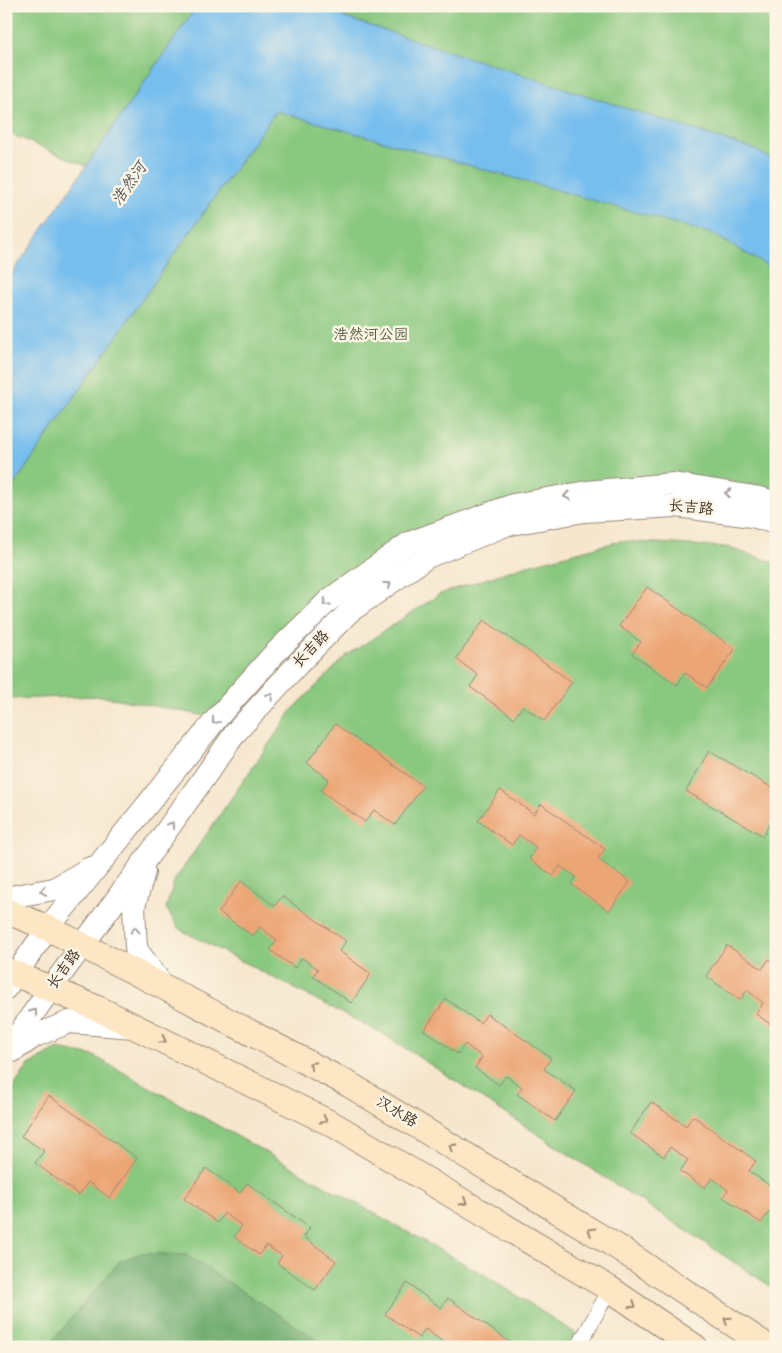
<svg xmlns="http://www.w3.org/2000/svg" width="782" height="1353" font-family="'Gochi Hand','LXGW WenKai TC',sans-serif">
<rect width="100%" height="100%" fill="#fcf5e5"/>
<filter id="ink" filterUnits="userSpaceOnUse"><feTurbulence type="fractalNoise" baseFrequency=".02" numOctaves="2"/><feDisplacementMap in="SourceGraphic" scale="10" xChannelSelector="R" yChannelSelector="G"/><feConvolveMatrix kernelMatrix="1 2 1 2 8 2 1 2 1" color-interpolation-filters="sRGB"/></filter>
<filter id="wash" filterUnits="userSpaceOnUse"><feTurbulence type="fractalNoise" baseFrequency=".0096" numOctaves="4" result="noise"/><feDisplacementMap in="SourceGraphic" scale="20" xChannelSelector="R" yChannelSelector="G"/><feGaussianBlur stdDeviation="1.12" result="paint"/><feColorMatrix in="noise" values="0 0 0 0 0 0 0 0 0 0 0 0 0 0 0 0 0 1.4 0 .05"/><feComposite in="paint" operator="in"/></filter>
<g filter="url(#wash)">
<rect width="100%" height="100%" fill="#f6e6cd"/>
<g fill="#89c87f" stroke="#62794e">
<path d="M 6,6 L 197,6 L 86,166 L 6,132 Z"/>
<path d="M 351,6 L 776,6 L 776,502 L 587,492 L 329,600 L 217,718 L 101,696 L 6,699 L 6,496 L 155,281 Z"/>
<path d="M 620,541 L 726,547 L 776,563 L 776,1290 L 661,1214 L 383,1034 L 179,929 L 166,908 L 174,881 L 293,709 L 346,656 L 440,594 L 524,566 Z"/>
<path d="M 58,1049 L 94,1056 L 488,1277 L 597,1347 L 6,1347 L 6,1097 L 29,1065 Z"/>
</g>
<path fill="#6eac6e" stroke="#546b46" d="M 142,1253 L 186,1255 L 329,1347 L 47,1347 L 120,1261 Z"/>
<path fill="#76beee" stroke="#587486" d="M 197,6 L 351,6 L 343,17 L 756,150 L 776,162 L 776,271 L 713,234 L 276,111 L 155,281 L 6,496 L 6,282 Z"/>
<g id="blocks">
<g fill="#eca574">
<path d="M 647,587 L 735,649 L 707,688 L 685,673 L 677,685 L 632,654 L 641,642 L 619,626 Z"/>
<path d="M 484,620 L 572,682 L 544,721 L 523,706 L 514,718 L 470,687 L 478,675 L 456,659 Z"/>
<path d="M 335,724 L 423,786 L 395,825 L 374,810 L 365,822 L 321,791 L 329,779 L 307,763 Z"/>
<path d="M 709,751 L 776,790 L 776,813 L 763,836 L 686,791 Z"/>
<path d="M 500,790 L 534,814 L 541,804 L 605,849 L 598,859 L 630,882 L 609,911 L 571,884 L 576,877 L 560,866 L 553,876 L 529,859 L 536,847 L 519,835 L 512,845 L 478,821 Z"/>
<path d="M 241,881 L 275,906 L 282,896 L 346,941 L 339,951 L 371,974 L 351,1003 L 313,976 L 318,969 L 302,958 L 295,968 L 270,950 L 277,940 L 260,927 L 253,936 L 219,912 Z"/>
<path d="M 727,945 L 762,969 L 769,959 L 776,964 L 776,1028 L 756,1014 L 763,1003 L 747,990 L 740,1000 L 706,976 Z"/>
<path d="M 446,999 L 480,1023 L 487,1014 L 551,1058 L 544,1069 L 576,1091 L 555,1121 L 517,1094 L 522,1087 L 506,1076 L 499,1085 L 475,1068 L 482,1057 L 465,1044 L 458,1054 L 424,1030 Z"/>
<path d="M 49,1096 L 137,1158 L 110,1198 L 88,1182 L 79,1195 L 35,1163 L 44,1151 L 21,1136 Z"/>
<path d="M 651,1102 L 686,1126 L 693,1116 L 756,1161 L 749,1171 L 776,1190 L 776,1203 L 761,1223 L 723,1197 L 728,1190 L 712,1178 L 705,1188 L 680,1171 L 688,1160 L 670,1147 L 664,1157 L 630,1133 Z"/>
<path d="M 206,1168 L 240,1193 L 247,1183 L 310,1228 L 304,1237 L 336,1261 L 315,1290 L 277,1263 L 282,1256 L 266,1245 L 259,1255 L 234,1237 L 242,1226 L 224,1213 L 218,1223 L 184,1199 Z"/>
<path d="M 407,1283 L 441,1308 L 448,1298 L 511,1343 L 509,1347 L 439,1347 L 443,1342 L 425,1329 L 419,1338 L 385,1314 Z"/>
</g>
</g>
</g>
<g filter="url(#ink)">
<use href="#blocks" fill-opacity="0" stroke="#988876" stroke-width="1"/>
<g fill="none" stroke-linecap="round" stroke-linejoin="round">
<g stroke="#988876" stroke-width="16">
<path id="pedestrian" d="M 578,1347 L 610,1289"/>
</g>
<g stroke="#988876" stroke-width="24">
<g id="tertiary">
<path d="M 144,872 L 134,906 L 136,949 L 164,987"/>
<path d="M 6,897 L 10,897 L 54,889 L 90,868"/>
<path d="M 6,988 L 48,928 L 217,718 L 272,656 L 329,600 L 409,543 L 513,505 L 587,492 L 673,484 L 754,497 L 776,502"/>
<path d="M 13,1051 L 35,1036 L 69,1022 L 134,1027"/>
<path d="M 6,1052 L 51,988 L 160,840 L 236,732 L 297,665 L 349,612 L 427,557 L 506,525 L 584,511 L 677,506 L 752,516 L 776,523"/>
</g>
</g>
<g stroke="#988876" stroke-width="27">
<g id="secondary">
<path d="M 6,911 L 48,928 L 164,987 L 350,1085 L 619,1248 L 768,1347"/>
<path d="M 6,970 L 101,1010 L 334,1125 L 610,1289 L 695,1347"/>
</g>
</g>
<use href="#pedestrian" stroke="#fff" stroke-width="14"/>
<use href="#tertiary" stroke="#fff" stroke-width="22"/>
<use href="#secondary" stroke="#fce6c4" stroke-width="25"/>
</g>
<defs><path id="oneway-chevron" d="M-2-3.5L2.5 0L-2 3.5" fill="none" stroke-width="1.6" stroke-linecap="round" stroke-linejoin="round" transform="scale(1.25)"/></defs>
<g stroke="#a79f9a">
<use href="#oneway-chevron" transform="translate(728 493) rotate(-171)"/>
<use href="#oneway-chevron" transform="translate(567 496) rotate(170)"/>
<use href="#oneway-chevron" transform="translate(388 585) rotate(-36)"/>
<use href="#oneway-chevron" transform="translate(326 603) rotate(138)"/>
<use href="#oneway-chevron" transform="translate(270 696) rotate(-48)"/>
<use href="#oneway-chevron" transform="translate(215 721) rotate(130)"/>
<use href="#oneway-chevron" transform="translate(171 825) rotate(-55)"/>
<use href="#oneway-chevron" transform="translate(43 891) rotate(169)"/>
<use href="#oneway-chevron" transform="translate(135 930) rotate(-92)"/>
<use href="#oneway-chevron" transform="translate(34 1012) rotate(-55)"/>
</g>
<g stroke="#9c8871">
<use href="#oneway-chevron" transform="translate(163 1040) rotate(26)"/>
<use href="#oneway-chevron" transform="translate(312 1065) rotate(-152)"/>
<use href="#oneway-chevron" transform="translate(324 1120) rotate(26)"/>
<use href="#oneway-chevron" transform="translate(452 1147) rotate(-149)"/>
<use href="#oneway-chevron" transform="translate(464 1202) rotate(31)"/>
<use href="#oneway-chevron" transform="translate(591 1231) rotate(-149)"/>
<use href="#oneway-chevron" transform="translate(633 1305) rotate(34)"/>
<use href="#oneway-chevron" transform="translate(727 1320) rotate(-146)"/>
</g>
</g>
<g text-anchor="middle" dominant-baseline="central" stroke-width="5" stroke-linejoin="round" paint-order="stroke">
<g font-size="15" fill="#52593b" stroke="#fcf5e5">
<text x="371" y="336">浩然河公园</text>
</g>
<g font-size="15" fill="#3b2a1e" stroke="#fcf5e5">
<text transform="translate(691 509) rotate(5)">长吉路</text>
<text transform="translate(312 650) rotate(-46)">长吉路</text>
<text transform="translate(65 970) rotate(-54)">长吉路</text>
<text transform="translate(396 1113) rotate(31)">汉水路</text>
</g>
<g font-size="16" font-style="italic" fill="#4d565c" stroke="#fcf5e5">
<text transform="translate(131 185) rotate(-55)">浩然河</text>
</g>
</g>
<rect width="782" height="1353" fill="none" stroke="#fcf5e5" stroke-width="25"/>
</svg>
